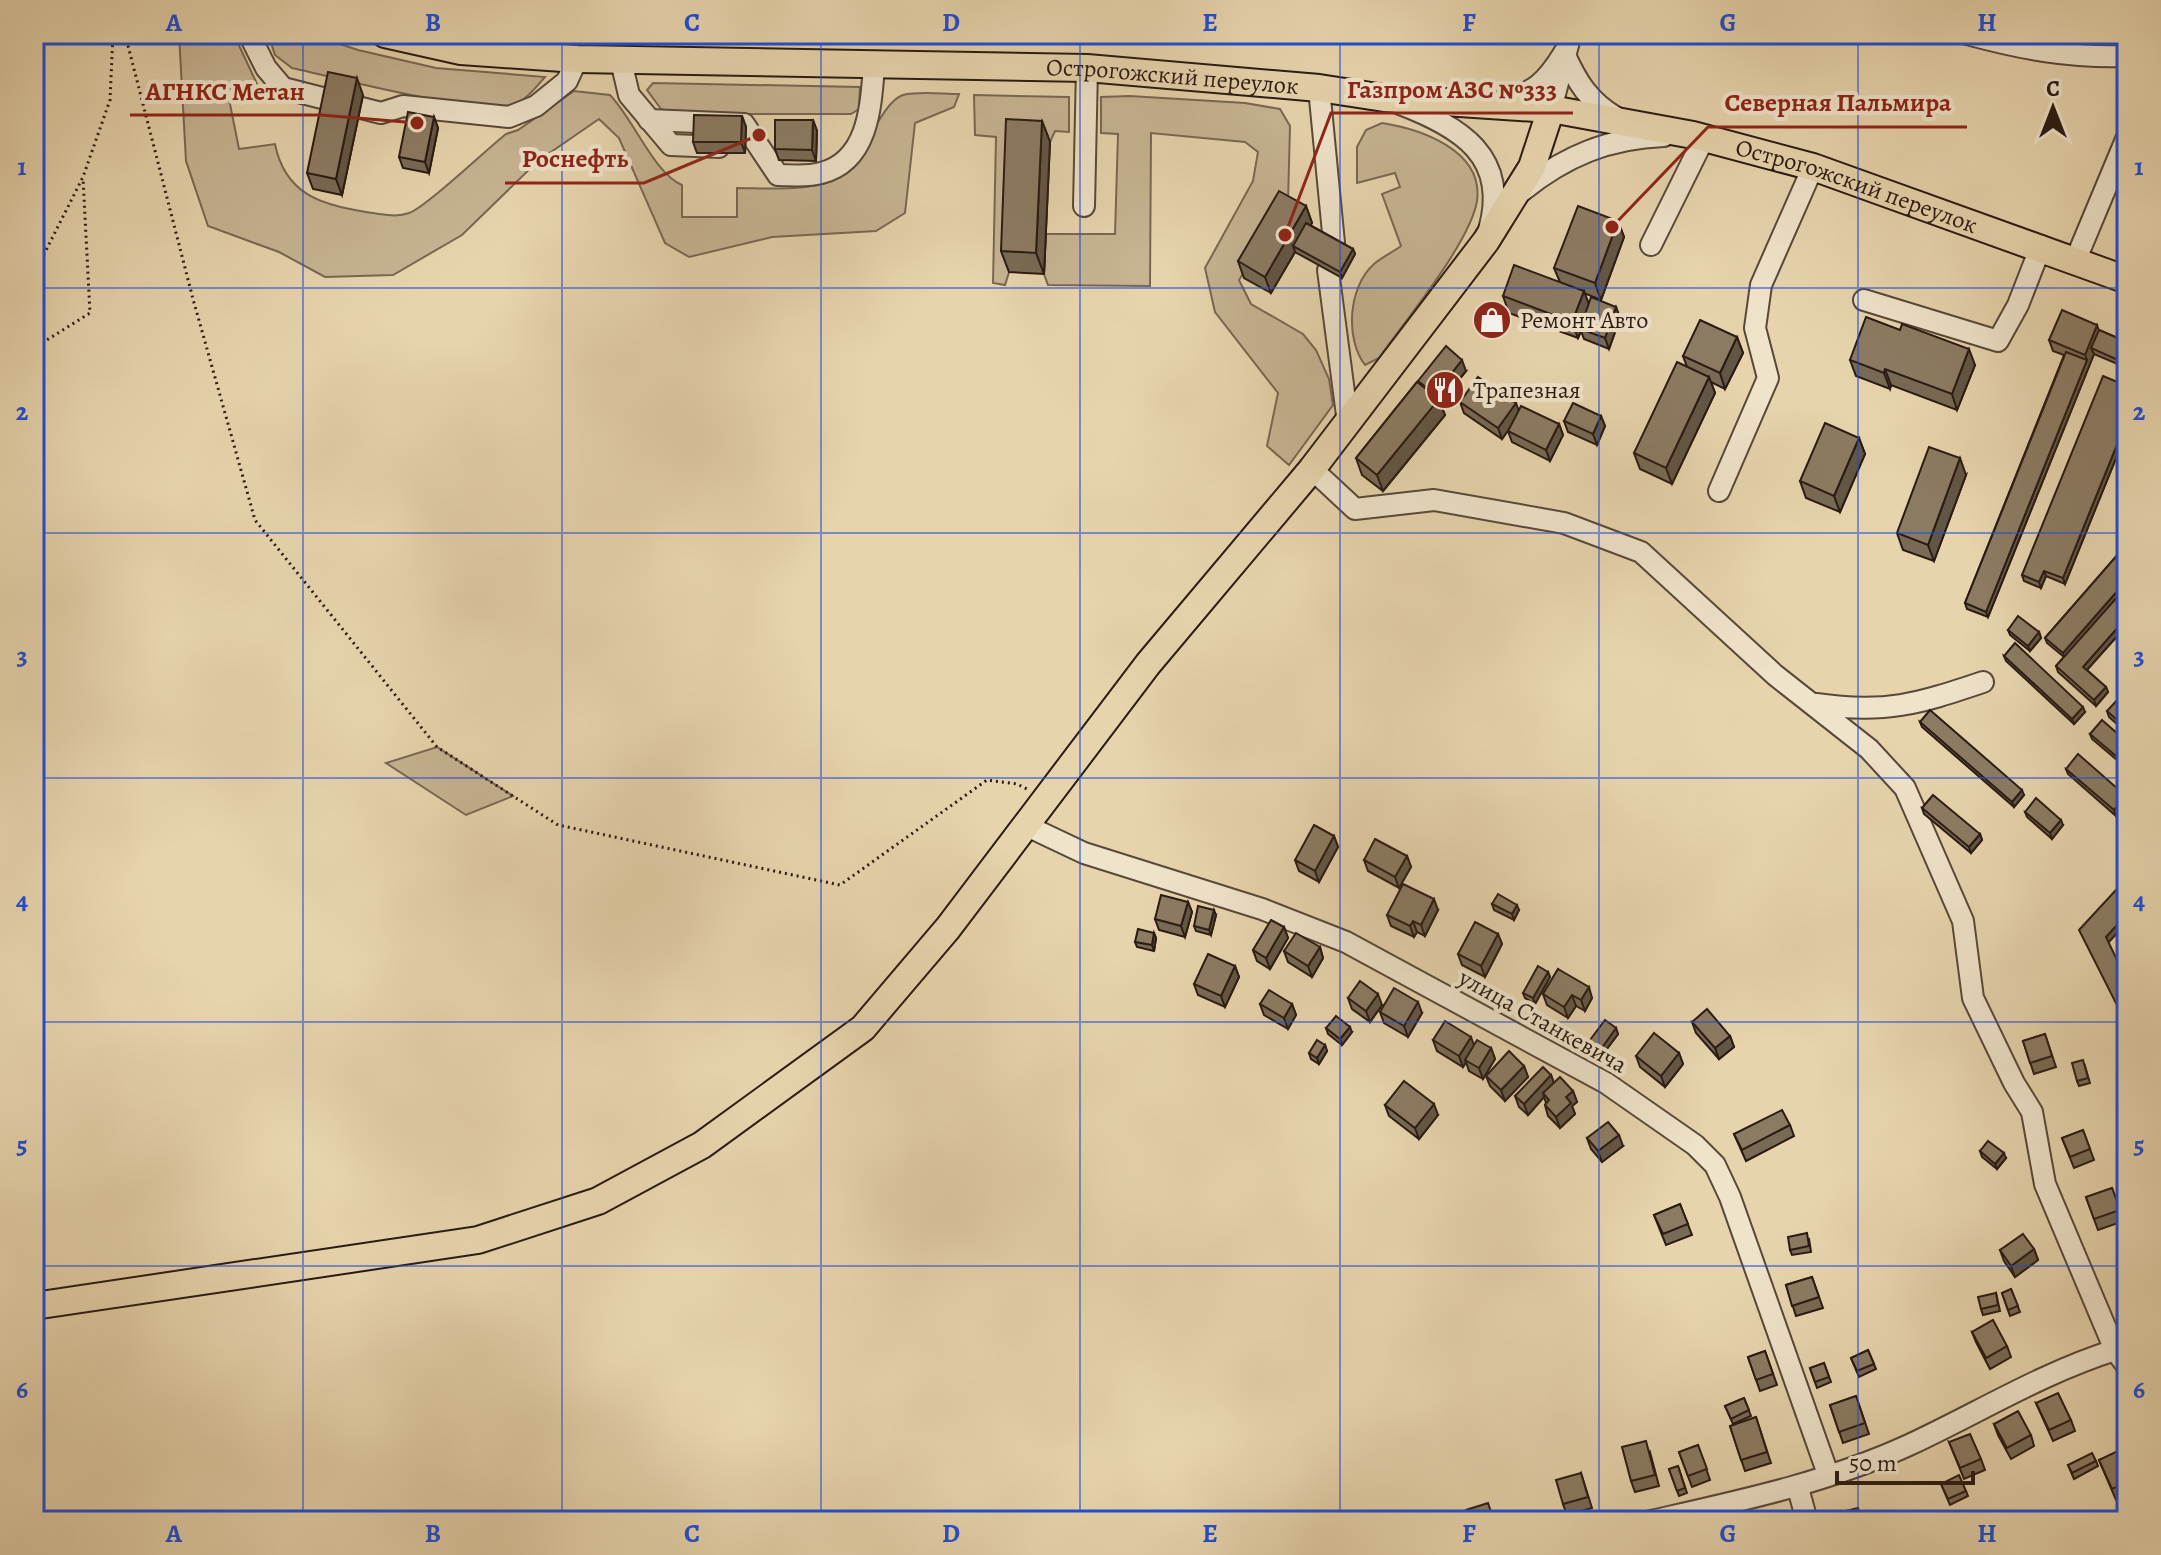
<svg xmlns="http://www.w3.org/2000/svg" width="2161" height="1555" font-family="Alegreya,serif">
<rect width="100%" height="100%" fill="#e7d4ad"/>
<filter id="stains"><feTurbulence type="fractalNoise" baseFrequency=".0025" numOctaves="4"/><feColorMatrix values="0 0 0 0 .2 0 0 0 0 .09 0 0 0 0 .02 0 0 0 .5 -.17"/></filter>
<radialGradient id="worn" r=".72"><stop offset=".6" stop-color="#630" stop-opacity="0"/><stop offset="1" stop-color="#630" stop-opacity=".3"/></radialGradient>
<g fill="#c7b493" stroke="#786753" stroke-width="2">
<path d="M 179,34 L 233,34 L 236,39 L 257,84 L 227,89 L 239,149 L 275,144 C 285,194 321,205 366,212 C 380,214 396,218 409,213 C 425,208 488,148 506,134 L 518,130 L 574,91 L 610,95 C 634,120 654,173 682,185 L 682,217 L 737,217 L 737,188 C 766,188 823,193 845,173 C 865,156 881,102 903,95 C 919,91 942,94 959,94 L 954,107 L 915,123 L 905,213 L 876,231 L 772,237 L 689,257 L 665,243 L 619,138 L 599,119 L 538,161 L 462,235 L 393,275 L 325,277 L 279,252 L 208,226 L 186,161 Z"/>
<path d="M 268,34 L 310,34 L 358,50 L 436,68 L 545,77 C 537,86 528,98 518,103 C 484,118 335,77 292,68 L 275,55 Z"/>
<path d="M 653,83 L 860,87 L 859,109 L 851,114 L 675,114 L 661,109 L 647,90 Z"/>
<path d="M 974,95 L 1069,97 L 1069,132 L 1055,131 L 1050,142 L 1005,285 L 993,283 L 996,137 L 975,135 Z"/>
<path d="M 1130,96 L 1245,103 L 1280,109 L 1290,126 L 1288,202 L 1239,280 L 1251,304 L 1303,334 L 1316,350 L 1329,379 L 1333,405 L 1289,465 L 1267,446 L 1278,393 L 1215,312 L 1205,268 L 1253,181 L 1258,152 L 1245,142 L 1151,133 L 1150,286 L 1048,285 L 1044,274 L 1046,234 L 1115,234 L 1118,134 L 1101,133 L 1101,97 Z"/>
<path d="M 1382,123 C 1420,129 1484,150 1477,201 C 1470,243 1405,321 1379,358 L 1365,365 C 1345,339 1348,287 1374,264 C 1382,257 1393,252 1401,246 L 1382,194 L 1400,187 L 1395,173 L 1357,183 L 1357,147 L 1366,130 Z"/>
<path d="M 437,747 L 513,796 L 466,815 L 386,763 Z"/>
</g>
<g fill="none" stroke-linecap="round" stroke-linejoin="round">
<g stroke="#58483a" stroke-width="24">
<g id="minor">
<path d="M 249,34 L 266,68 L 283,88 L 381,113 L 403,106 L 509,117 L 536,106 L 567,81 L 577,59"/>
<path d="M 1967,34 C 2022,49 2070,58 2127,56"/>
<path d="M 1564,53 C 1577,82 1589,102 1617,118"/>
<path d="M 621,61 L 629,95 L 671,145 L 719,147"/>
<path d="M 1319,88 L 1334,243"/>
<path d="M 1501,103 C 1535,91 1545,84 1564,53"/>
<path d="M 1400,104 C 1460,127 1510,156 1489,230"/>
<path d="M 1551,109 L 1571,34"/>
<path d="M 649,120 L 744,124 L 778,175 C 791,175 808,177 821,173 C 869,161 871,105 874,65"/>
<path d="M 1522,191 C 1565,156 1609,138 1664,136"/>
<path d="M 1084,206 L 1087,68"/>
<path d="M 1651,245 L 1704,138"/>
<path d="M 2076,259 L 2127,137"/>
<path d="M 1328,270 L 1348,423"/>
<path d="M 1864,300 L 1998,341 L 2018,305 L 2041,246"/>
<path d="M 1312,469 L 1355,509 L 1434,500 L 1564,523 L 1641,552 L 1775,675 L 1869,749 L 1905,788 L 1963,921 L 1973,998 L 2014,1083 L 2032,1112 L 2045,1184 L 2115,1350 L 2127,1366"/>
<path d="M 1719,491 L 1768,378 L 1755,328 L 1761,285 L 1813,167"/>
<path d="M 1816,704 C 1885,714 1918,704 1983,682"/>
<path d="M 1027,826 L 1084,853 L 1262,909 L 1346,942 L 1606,1083 L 1695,1145 L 1715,1165 L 1730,1197 L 1828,1474"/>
<path d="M 1798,1488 L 1807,1521"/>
<path d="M 1651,1521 C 1739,1501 1826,1483 1909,1445 C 1978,1413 2042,1373 2115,1350"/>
</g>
</g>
<g stroke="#291a13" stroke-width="30">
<g id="major">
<path id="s1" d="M 385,34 L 461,51 L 577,59 L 1087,68 L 1319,88 L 1384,98 L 1551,109 L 1693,135 L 1813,167 L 2127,280"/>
<path d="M 34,1306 L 478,1240 L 598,1201 L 702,1145 L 863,1028 L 948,928 L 1148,664 L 1312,469 L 1486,241 L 1532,167 L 1551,109"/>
</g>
</g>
<g stroke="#291a13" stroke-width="3" stroke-dasharray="2 4" stroke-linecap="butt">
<path d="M 125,34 L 193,299 L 255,520 L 437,747 L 558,825 L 840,885 L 987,780 L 1017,784 L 1027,789"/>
<path d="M 42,343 L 90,313 L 83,178"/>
<path d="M 34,351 L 42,343 L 34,274 L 83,177 L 110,100 L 113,34"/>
</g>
<use href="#minor" stroke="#efe3ca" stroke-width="20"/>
<use href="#major" stroke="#e7d4ad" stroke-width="26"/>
</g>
<g fill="#786a55" stroke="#291a13" stroke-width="2">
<path d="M 363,95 L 342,195 L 313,189 L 307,173 Z"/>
<path d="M 742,116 L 746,127 L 745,153 L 697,153 L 693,142 Z"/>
<path d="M 434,117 L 438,128 L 429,173 L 403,168 L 399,157 Z"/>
<path d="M 813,120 L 817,131 L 816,161 L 779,160 L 775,149 Z"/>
<path d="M 1042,121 L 1050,142 L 1044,274 L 1009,272 L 1001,251 Z"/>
<path d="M 1306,206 L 1312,223 L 1310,225 L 1353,249 L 1355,254 L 1342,278 L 1295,252 L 1271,293 L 1244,278 L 1238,261 Z"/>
<path d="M 1618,221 L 1624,237 L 1601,300 L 1584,293 L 1589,305 L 1616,307 L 1620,318 L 1609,349 L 1584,339 L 1581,331 L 1578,338 L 1509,313 L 1503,296 L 1560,282 L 1554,268 Z"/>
<path d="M 1900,330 L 1975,365 L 1957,410 L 1891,385 L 1890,389 L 1856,376 L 1850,360 Z"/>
<path d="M 2099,330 L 2127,342 L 2127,368 L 2094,354 L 1988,617 L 1967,609 L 1965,603 L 2064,355 L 2053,351 L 2049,340 Z"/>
<path d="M 1737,337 L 1743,353 L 1725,389 L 1711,382 L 1715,393 L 1672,484 L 1640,469 L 1634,453 L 1687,367 L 1683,356 Z"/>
<path d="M 1466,371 L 1440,403 L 1445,415 L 1383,491 L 1362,475 L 1356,458 L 1417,382 Z"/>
<path d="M 2127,386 L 2127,431 L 2065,584 L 2046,576 L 2041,588 L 2024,581 L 2022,575 Z"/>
<path d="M 1460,402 L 1519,411 L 1559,424 L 1563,435 L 1550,461 L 1512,442 L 1508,431 L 1509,429 L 1502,439 L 1464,413 Z"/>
<path d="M 1601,416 L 1605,426 L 1597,445 L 1568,432 L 1564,421 Z"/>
<path d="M 1859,438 L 1865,454 L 1840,512 L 1806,498 L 1800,481 Z"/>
<path d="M 1966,475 L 1934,561 L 1903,550 L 1897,533 Z"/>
<path d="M 2127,544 L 2127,625 L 2087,670 L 2106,687 L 2108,692 L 2096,706 L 2058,672 L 2056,666 L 2064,657 L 2047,643 L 2045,638 Z"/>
<path d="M 2008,630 L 2039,632 L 2041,638 L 2030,651 L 2010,635 Z"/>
<path d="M 2004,656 L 2085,712 L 2074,724 L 2006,661 Z"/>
<path d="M 2127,704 L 2127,733 L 2109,717 L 2107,711 Z"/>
<path d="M 1920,722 L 2024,795 L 2014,807 L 1922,727 Z"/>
<path d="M 2090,734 L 2127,742 L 2118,761 L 2092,739 Z"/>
<path d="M 2066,769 L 2126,796 L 2127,803 L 2116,816 L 2068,774 Z"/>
<path d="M 1922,808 L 1980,834 L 1982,840 L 1971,853 L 1924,814 Z"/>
<path d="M 2025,812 L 2063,825 L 2052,839 L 2027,817 Z"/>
<path d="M 2127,829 L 2127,851 L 2120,844 L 2118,838 Z"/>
<path d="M 1334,836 L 1338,847 L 1319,882 L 1299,871 L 1295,860 Z"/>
<path d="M 1407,856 L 1411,867 L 1399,888 L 1368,871 L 1364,860 Z"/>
<path d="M 1188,902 L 1192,912 L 1185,937 L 1159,930 L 1155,919 Z"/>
<path d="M 1492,904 L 1519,910 L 1514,920 L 1494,910 Z"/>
<path d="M 1438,910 L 1425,936 L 1417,932 L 1414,937 L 1391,926 L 1387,915 Z"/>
<path d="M 1216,915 L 1211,935 L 1196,931 L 1194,926 Z"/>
<path d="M 1284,927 L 1288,938 L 1270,969 L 1257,961 L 1253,950 Z"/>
<path d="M 1154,933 L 1156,938 L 1154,951 L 1137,947 L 1135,942 Z"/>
<path d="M 1498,934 L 1502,944 L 1485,977 L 1462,965 L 1458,954 Z"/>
<path d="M 1320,947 L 1323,958 L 1312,977 L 1288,962 L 1284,951 Z"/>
<path d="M 1235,966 L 1239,977 L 1225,1007 L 1198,995 L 1194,984 Z"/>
<path d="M 1558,969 L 1592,998 L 1585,1011 L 1576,1006 L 1568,1018 L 1547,1005 L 1543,994 Z"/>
<path d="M 1548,972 L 1550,977 L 1535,1004 L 1525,998 L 1523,993 Z"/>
<path d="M 1348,998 L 1382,1005 L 1370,1022 L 1352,1009 Z"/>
<path d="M 1260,1004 L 1292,1004 L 1296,1015 L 1288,1029 L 1264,1015 Z"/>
<path d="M 1380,1012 L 1422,1013 L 1408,1037 L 1384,1023 Z"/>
<path d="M 1692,1022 L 1730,1036 L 1734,1047 L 1719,1059 L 1696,1033 Z"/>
<path d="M 1326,1028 L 1352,1032 L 1342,1045 L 1328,1034 Z"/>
<path d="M 1616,1028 L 1618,1034 L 1603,1054 L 1592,1046 L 1590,1040 Z"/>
<path d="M 2045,1034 L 2056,1067 L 2034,1074 L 2023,1041 Z"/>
<path d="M 1433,1040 L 1491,1048 L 1495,1059 L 1483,1079 L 1469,1071 L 1466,1062 L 1463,1067 L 1437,1051 Z"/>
<path d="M 1325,1045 L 1327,1051 L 1319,1064 L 1311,1059 L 1309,1053 Z"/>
<path d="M 1679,1053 L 1683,1064 L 1665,1087 L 1640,1067 L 1636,1056 Z"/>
<path d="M 1524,1066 L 1528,1077 L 1505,1101 L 1490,1086 L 1486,1076 Z"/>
<path d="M 2085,1066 L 2090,1083 L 2079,1086 L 2077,1081 Z"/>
<path d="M 1551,1075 L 1554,1083 L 1573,1091 L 1577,1102 L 1572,1106 L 1575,1114 L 1560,1128 L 1548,1116 L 1545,1105 L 1546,1103 L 1544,1097 L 1528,1115 L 1519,1107 L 1515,1096 Z"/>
<path d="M 1385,1105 L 1438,1115 L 1419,1139 L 1389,1116 Z"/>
<path d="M 1790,1125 L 1794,1136 L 1746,1161 L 1734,1134 Z"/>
<path d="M 2083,1130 L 2094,1160 L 2074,1168 L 2062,1138 Z"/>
<path d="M 1587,1138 L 1623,1146 L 1602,1162 L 1591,1149 Z"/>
<path d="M 1980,1151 L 2006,1158 L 1997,1169 L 1982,1157 Z"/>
<path d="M 2112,1188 L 2124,1221 L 2098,1230 L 2086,1197 Z"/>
<path d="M 1680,1204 L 1692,1235 L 1666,1245 L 1654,1215 Z"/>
<path d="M 1809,1239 L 1811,1252 L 1792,1255 L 1790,1250 Z"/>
<path d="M 2034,1249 L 2038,1260 L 2015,1277 L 2004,1261 L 2000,1250 Z"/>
<path d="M 1812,1277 L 1823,1308 L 1796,1316 L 1786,1285 Z"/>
<path d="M 2011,1289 L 2020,1312 L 2010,1316 L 2002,1293 Z"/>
<path d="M 1996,1293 L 2000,1311 L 1983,1315 L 1981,1309 Z"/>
<path d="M 1972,1332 L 2007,1346 L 2011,1357 L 1990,1369 L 1976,1342 Z"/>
<path d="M 1868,1350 L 1876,1369 L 1859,1377 L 1851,1358 Z"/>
<path d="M 1765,1351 L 1777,1385 L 1760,1391 L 1748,1357 Z"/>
<path d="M 1824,1363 L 1831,1382 L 1817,1388 L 1810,1368 Z"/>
<path d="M 1856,1396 L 1869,1434 L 1843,1443 L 1830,1405 Z"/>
<path d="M 1744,1398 L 1751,1416 L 1733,1424 L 1725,1406 Z"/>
<path d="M 2036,1403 L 2071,1420 L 2075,1431 L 2053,1441 Z"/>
<path d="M 1756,1417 L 1771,1463 L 1745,1471 L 1730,1426 Z"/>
<path d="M 1994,1424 L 2031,1435 L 2034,1446 L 2011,1459 L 1998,1435 Z"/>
<path d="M 1949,1442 L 1981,1459 L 1985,1470 L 1964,1479 Z"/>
<path d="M 1698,1445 L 1710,1480 L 1692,1487 L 1679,1452 Z"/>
<path d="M 2127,1449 L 2127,1495 L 2116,1500 L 2099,1460 Z"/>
<path d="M 1650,1452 L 1659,1486 L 1635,1492 L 1631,1481 Z"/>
<path d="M 2096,1461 L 2098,1466 L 2074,1479 L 2068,1465 Z"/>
<path d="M 1678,1466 L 1687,1493 L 1679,1496 L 1669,1469 Z"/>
<path d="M 1581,1473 L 1592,1508 L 1567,1515 L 1563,1504 Z"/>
<path d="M 1941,1484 L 1966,1491 L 1968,1496 L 1950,1505 Z"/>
</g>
<g fill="#625645" stroke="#291a13" stroke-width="2">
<path d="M 357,78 L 363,95 L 342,195 L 336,179 Z"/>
<path d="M 742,116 L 746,127 L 745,153 L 741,142 Z"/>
<path d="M 434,117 L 438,128 L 429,173 L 425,162 Z"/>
<path d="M 813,120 L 817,131 L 816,161 L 812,150 Z"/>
<path d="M 1042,121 L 1050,142 L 1044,274 L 1036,253 Z"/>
<path d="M 1306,206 L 1312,223 L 1297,248 L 1293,246 L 1295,252 L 1271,293 L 1265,277 Z"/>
<path d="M 1618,221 L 1624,237 L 1601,300 L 1595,283 Z"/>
<path d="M 1353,249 L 1355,254 L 1342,278 L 1340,272 Z"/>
<path d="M 1584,291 L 1590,307 L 1580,329 L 1581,331 L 1578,338 L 1572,322 Z"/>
<path d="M 1616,307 L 1620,318 L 1609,349 L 1605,338 Z"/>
<path d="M 2097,325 L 2101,336 L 2091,348 L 2094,354 L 1988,617 L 1986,612 L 2087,360 L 2085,355 Z"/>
<path d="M 1737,337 L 1743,353 L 1725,389 L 1720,373 Z"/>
<path d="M 1969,349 L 1975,365 L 1957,410 L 1952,394 Z"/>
<path d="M 1462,360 L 1466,371 L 1440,403 L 1445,415 L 1383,491 L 1377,475 L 1437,401 L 1435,394 Z"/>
<path d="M 1885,369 L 1891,385 L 1890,389 L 1884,373 Z"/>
<path d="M 1709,377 L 1715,393 L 1672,484 L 1666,468 Z"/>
<path d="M 1516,403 L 1520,414 L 1502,439 L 1498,428 Z"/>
<path d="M 1601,416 L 1605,426 L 1597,445 L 1593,434 Z"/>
<path d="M 2127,420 L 2127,431 L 2065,584 L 2063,578 Z"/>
<path d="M 1559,424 L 1563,435 L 1550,461 L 1546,450 Z"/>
<path d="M 1859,438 L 1865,454 L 1840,512 L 1834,496 Z"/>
<path d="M 1960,458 L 1966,475 L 1934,561 L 1928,545 Z"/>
<path d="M 2044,571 L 2046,576 L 2041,588 L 2039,582 Z"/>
<path d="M 2127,580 L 2127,588 L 2065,659 L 2063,653 Z"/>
<path d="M 2127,617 L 2127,625 L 2085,672 L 2083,667 Z"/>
<path d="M 2039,632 L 2041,638 L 2030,651 L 2028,646 Z"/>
<path d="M 2106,687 L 2108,692 L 2096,706 L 2094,700 Z"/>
<path d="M 2083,707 L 2085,712 L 2074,724 L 2072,719 Z"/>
<path d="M 2127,743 L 2127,751 L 2118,761 L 2116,756 Z"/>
<path d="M 2022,790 L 2024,795 L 2014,807 L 2012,802 Z"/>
<path d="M 2126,796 L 2127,803 L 2116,816 L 2114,810 Z"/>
<path d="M 2061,820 L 2063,825 L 2052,839 L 2050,833 Z"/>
<path d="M 1980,834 L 1982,840 L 1971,853 L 1969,847 Z"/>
<path d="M 1334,836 L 1338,847 L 1319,882 L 1315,871 Z"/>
<path d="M 1407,856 L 1411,867 L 1399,888 L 1395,877 Z"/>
<path d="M 1434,899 L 1438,910 L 1425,936 L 1421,925 Z"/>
<path d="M 1188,902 L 1192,912 L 1185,937 L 1181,926 Z"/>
<path d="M 1517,905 L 1519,910 L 1514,920 L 1512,914 Z"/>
<path d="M 1214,910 L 1216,915 L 1211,935 L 1209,930 Z"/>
<path d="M 2127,914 L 2127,922 L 2108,943 L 2106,937 Z"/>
<path d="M 1413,921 L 1417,932 L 1414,937 L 1410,926 Z"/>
<path d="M 1284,927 L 1288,938 L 1270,969 L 1266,958 Z"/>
<path d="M 1154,933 L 1156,938 L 1154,951 L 1152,945 Z"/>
<path d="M 1498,934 L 1502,944 L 1485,977 L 1481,966 Z"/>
<path d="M 1320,947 L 1323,958 L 1312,977 L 1308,966 Z"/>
<path d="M 1235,966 L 1239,977 L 1225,1007 L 1221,996 Z"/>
<path d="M 1548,972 L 1550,977 L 1535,1004 L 1533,998 Z"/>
<path d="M 1589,987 L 1592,998 L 1585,1011 L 1581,1000 Z"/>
<path d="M 1378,994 L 1382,1005 L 1370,1022 L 1366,1011 Z"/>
<path d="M 1572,995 L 1576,1006 L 1568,1018 L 1564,1007 Z"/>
<path d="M 1418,1002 L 1422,1013 L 1408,1037 L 1404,1026 Z"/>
<path d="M 1292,1004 L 1296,1015 L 1288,1029 L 1284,1018 Z"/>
<path d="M 1350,1027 L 1352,1032 L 1342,1045 L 1340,1039 Z"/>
<path d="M 1616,1028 L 1618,1034 L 1603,1054 L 1601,1049 Z"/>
<path d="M 1730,1036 L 1734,1047 L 1719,1059 L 1715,1048 Z"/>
<path d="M 1471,1037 L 1475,1048 L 1465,1060 L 1466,1062 L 1463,1067 L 1459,1056 Z"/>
<path d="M 1325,1045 L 1327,1051 L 1319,1064 L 1317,1058 Z"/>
<path d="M 1491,1048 L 1495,1059 L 1483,1079 L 1479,1068 Z"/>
<path d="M 1679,1053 L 1683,1064 L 1665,1087 L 1661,1076 Z"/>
<path d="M 1524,1066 L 1528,1077 L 1505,1101 L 1501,1090 Z"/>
<path d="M 1551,1075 L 1555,1086 L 1543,1093 L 1544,1097 L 1528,1115 L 1524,1104 Z"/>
<path d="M 1573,1091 L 1577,1102 L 1572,1106 L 1575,1114 L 1560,1128 L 1556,1117 L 1566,1097 Z"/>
<path d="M 1434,1104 L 1438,1115 L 1419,1139 L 1415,1128 Z"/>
<path d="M 1619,1135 L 1623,1146 L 1602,1162 L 1598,1151 Z"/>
<path d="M 2004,1153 L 2006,1158 L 1997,1169 L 1995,1164 Z"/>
<path d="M 2034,1249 L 2038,1260 L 2015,1277 L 2011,1266 Z"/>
</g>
<g fill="#8c7b63" stroke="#291a13" stroke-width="2">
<path d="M 328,72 L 357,78 L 336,179 L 307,173 Z"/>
<path d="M 408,112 L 434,117 L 425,162 L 399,157 Z"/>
<path d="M 694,115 L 742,116 L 741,142 L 693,142 Z"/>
<path d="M 1006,119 L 1042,121 L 1036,253 L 1001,251 Z"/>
<path d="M 775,120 L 813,120 L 812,150 L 775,149 Z"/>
<path d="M 1279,191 L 1306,206 L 1265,277 L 1238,261 Z"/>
<path d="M 1578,206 L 1618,221 L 1595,283 L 1554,268 Z"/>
<path d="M 1306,223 L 1353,249 L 1340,272 L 1293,246 Z"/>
<path d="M 1514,265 L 1584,291 L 1572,322 L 1503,296 Z"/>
<path d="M 1591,297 L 1616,307 L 1605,338 L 1580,329 Z"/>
<path d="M 2062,310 L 2097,325 L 2085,355 L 2049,340 Z"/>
<path d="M 1866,317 L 1900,330 L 1902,324 L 1969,349 L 1952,394 L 1885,369 L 1884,373 L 1850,360 Z"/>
<path d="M 1700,320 L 1737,337 L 1720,373 L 1683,356 Z"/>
<path d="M 2099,330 L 2127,342 L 2127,364 L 2091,348 Z"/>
<path d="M 1446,346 L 1462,360 L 1435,394 L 1418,381 Z"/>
<path d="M 2066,352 L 2087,360 L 1986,612 L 1965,603 Z"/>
<path d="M 1677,362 L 1709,377 L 1666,468 L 1634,453 Z"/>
<path d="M 2103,376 L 2127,386 L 2127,420 L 2063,578 L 2044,571 L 2039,582 L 2022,575 Z"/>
<path d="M 1478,377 L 1516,403 L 1498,428 L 1460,402 Z"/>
<path d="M 1417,382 L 1439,399 L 1377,475 L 1356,458 Z"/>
<path d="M 1573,403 L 1601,416 L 1593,434 L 1564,421 Z"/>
<path d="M 1521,406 L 1559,424 L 1546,450 L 1508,431 Z"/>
<path d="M 1825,423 L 1859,438 L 1834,496 L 1800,481 Z"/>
<path d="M 1929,447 L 1960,458 L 1928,545 L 1897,533 Z"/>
<path d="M 2127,544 L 2127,580 L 2063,653 L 2045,638 Z"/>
<path d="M 2127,586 L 2127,617 L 2083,667 L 2106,687 L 2094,700 L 2056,666 Z"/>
<path d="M 2018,616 L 2039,632 L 2028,646 L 2008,630 Z"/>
<path d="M 2015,643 L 2083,707 L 2072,719 L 2004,656 Z"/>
<path d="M 2120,697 L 2127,704 L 2127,729 L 2107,711 Z"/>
<path d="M 1930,710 L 2022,790 L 2012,802 L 1920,722 Z"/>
<path d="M 2102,720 L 2127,742 L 2116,756 L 2090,734 Z"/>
<path d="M 2078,754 L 2126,796 L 2114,810 L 2066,769 Z"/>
<path d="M 1933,795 L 1980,834 L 1969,847 L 1922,808 Z"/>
<path d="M 2036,798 L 2061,820 L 2050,833 L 2025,812 Z"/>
<path d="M 1314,825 L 1334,836 L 1315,871 L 1295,860 Z"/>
<path d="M 2127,829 L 2127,847 L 2118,838 Z"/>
<path d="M 1375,839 L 1407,856 L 1395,877 L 1364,860 Z"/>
<path d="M 2127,878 L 2127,914 L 2106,937 L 2127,981 L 2127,1025 L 2079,930 Z"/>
<path d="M 1403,884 L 1434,899 L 1421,925 L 1413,921 L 1410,926 L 1387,915 Z"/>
<path d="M 1498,894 L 1517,905 L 1512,914 L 1492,904 Z"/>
<path d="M 1161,895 L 1188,902 L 1181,926 L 1155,919 Z"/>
<path d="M 1198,906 L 1214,910 L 1209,930 L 1194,926 Z"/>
<path d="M 1271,920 L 1284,927 L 1266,958 L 1253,950 Z"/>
<path d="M 1475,922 L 1498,934 L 1481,966 L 1458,954 Z"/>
<path d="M 1138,929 L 1154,933 L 1152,945 L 1135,942 Z"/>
<path d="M 1296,933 L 1320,947 L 1308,966 L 1284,951 Z"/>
<path d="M 1208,954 L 1235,966 L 1221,996 L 1194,984 Z"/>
<path d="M 1538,966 L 1548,972 L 1533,998 L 1523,993 Z"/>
<path d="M 1558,969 L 1589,987 L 1581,1000 L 1572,995 L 1564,1007 L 1543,994 Z"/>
<path d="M 1360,981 L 1378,994 L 1366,1011 L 1348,998 Z"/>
<path d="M 1394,988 L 1418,1002 L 1404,1026 L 1380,1012 Z"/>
<path d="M 1269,990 L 1292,1004 L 1284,1018 L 1260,1004 Z"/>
<path d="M 1707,1009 L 1730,1036 L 1715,1048 L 1692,1022 Z"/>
<path d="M 1336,1016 L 1350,1027 L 1340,1039 L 1326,1028 Z"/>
<path d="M 1605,1020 L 1616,1028 L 1601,1049 L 1590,1040 Z"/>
<path d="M 1445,1021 L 1471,1037 L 1459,1056 L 1433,1040 Z"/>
<path d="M 1654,1033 L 1679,1053 L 1661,1076 L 1636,1056 Z"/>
<path d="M 2045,1034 L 2052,1056 L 2030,1063 L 2023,1041 Z"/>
<path d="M 1317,1040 L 1325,1045 L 1317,1058 L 1309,1053 Z"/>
<path d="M 1477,1040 L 1491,1048 L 1479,1068 L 1465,1060 Z"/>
<path d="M 1509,1051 L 1524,1066 L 1501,1090 L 1486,1076 Z"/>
<path d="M 2083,1060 L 2088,1078 L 2077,1081 L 2072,1063 Z"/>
<path d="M 1543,1067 L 1551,1075 L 1524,1104 L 1515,1096 Z"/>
<path d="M 1560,1077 L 1573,1091 L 1566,1097 L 1571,1103 L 1556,1117 L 1545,1105 L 1549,1100 L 1543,1093 Z"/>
<path d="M 1404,1081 L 1434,1104 L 1415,1128 L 1385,1105 Z"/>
<path d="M 1782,1110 L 1790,1125 L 1742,1150 L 1734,1134 Z"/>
<path d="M 1608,1122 L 1619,1135 L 1598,1151 L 1587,1138 Z"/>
<path d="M 2083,1130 L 2090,1149 L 2070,1157 L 2062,1138 Z"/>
<path d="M 1988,1141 L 2004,1153 L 1995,1164 L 1980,1151 Z"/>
<path d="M 2112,1188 L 2120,1210 L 2094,1219 L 2086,1197 Z"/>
<path d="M 1680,1204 L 1688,1224 L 1663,1234 L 1654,1215 Z"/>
<path d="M 1807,1233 L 1809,1246 L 1790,1250 L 1788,1237 Z"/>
<path d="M 2023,1234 L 2034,1249 L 2011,1266 L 2000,1250 Z"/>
<path d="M 1812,1277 L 1819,1297 L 1792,1306 L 1786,1285 Z"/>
<path d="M 2011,1289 L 2018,1306 L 2008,1310 L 2002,1293 Z"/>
<path d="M 1996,1293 L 1998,1305 L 1981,1309 L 1978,1297 Z"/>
<path d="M 1993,1320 L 2007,1346 L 1986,1358 L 1972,1332 Z"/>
<path d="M 1868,1350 L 1874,1364 L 1857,1371 L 1851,1358 Z"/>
<path d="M 1765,1351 L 1773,1374 L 1756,1380 L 1748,1357 Z"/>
<path d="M 1824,1363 L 1829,1377 L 1815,1382 L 1810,1368 Z"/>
<path d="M 2058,1393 L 2071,1420 L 2049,1430 L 2036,1403 Z"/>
<path d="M 1856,1396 L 1865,1423 L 1839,1432 L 1830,1405 Z"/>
<path d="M 1744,1398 L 1749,1410 L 1731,1419 L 1725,1406 Z"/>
<path d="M 2018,1411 L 2031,1435 L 2007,1448 L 1994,1424 Z"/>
<path d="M 1756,1417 L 1767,1452 L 1741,1460 L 1730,1426 Z"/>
<path d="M 1970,1434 L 1981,1459 L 1960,1468 L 1949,1442 Z"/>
<path d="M 1646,1441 L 1655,1475 L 1631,1481 L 1622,1447 Z"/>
<path d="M 1698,1445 L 1707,1469 L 1688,1476 L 1679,1452 Z"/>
<path d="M 2126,1447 L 2127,1482 L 2112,1489 L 2099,1460 Z"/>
<path d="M 2092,1453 L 2096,1461 L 2072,1473 L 2068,1465 Z"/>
<path d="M 1678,1466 L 1685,1488 L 1677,1491 L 1669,1469 Z"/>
<path d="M 1581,1473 L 1588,1497 L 1563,1504 L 1556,1480 Z"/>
<path d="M 1959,1475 L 1966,1491 L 1948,1499 L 1941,1484 Z"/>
<path d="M 1488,1503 L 1494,1521 L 1470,1521 L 1466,1510 Z"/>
<path d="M 1858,1508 L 1862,1521 L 1828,1521 L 1826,1516 Z"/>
</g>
<path fill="none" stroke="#1d4ed8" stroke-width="2" stroke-opacity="0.55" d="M 303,34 L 303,1521M 562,34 L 562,1521M 821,34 L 821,1521M 1080,34 L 1080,1521M 1340,34 L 1340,1521M 1599,34 L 1599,1521M 1858,34 L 1858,1521M 34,288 L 2127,288M 34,533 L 2127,533M 34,778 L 2127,778M 34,1022 L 2127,1022M 34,1266 L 2127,1266"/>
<defs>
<g id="shop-disc" transform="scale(2)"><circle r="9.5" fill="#8f2418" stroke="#efe3ca"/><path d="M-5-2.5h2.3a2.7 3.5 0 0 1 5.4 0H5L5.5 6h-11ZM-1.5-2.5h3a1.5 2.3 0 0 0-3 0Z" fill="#fff"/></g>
<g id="restaurant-disc" transform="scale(2)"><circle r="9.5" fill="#8f2418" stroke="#efe3ca"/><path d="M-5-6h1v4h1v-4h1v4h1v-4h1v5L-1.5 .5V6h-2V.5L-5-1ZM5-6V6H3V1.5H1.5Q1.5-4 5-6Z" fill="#fff"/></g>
</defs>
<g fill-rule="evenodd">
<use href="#shop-disc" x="1492" y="320"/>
<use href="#restaurant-disc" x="1445" y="390"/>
</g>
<g text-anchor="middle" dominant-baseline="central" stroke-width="8" stroke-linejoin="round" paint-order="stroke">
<g font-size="24" fill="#291a13" stroke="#efe3ca">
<text stroke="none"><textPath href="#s1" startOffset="790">Острогожский переулок</textPath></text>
<text stroke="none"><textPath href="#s1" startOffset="1486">Острогожский переулок</textPath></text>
<text transform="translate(1543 1021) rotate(29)">улица Станкевича</text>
</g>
<g font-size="24" fill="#291a13" stroke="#efe3ca" text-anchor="start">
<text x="1520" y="320">Ремонт Авто</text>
<text x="1473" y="390">Трапезная</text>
</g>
</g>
<path fill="none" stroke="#8f2418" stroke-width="3" d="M1285 235L1331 113H1573M417 123L321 115H130M1612 227L1708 127H1967M759 135L644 183H505"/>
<g fill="#8f2418" stroke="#efe3ca" stroke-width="3">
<circle cx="1285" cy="235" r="8"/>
<circle cx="417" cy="123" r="8"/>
<circle cx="1612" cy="227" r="8"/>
<circle cx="759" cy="135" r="8"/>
</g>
<g font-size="26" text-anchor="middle" font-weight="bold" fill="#8f2418" stroke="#efe3ca" stroke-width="8" stroke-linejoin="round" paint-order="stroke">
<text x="1452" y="98">Газпром АЗС №333</text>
<text x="225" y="100">АГНКС Метан</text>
<text x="1838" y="111">Северная Пальмира</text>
<text x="575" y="167">Роснефть</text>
</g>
<rect width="2161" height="1555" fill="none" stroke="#e7d4ad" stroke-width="88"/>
<g transform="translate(2053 108)" stroke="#efe3ca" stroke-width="6" paint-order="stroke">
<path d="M0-6L14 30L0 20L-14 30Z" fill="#291a13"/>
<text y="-12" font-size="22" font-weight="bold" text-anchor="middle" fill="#291a13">С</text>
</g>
<path d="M1837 1471v12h136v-12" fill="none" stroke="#291a13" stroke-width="4"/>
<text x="1849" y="1471" font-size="24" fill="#291a13" stroke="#efe3ca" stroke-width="6" paint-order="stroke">50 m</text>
<rect x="44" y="44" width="2073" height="1467" fill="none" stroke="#1d4ed8" stroke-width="3"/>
<g font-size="26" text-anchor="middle" font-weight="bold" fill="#1d4ed8">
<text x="174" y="31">A</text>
<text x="433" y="31">B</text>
<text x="692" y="31">C</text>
<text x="951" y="31">D</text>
<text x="1210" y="31">E</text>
<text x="1469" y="31">F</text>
<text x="1728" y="31">G</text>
<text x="1987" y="31">H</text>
<text x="22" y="175">1</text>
<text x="2139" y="175">1</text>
<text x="22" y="420">2</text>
<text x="2139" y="420">2</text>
<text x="22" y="664">3</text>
<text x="2139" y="664">3</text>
<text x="22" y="909">4</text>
<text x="2139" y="909">4</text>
<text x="22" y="1153">5</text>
<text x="2139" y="1153">5</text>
<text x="22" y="1398">6</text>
<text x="2139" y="1398">6</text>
<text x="174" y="1542">A</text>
<text x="433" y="1542">B</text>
<text x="692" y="1542">C</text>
<text x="951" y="1542">D</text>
<text x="1210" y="1542">E</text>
<text x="1469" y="1542">F</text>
<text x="1728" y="1542">G</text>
<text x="1987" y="1542">H</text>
</g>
<rect width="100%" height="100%" filter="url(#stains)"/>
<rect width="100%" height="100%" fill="url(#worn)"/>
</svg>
